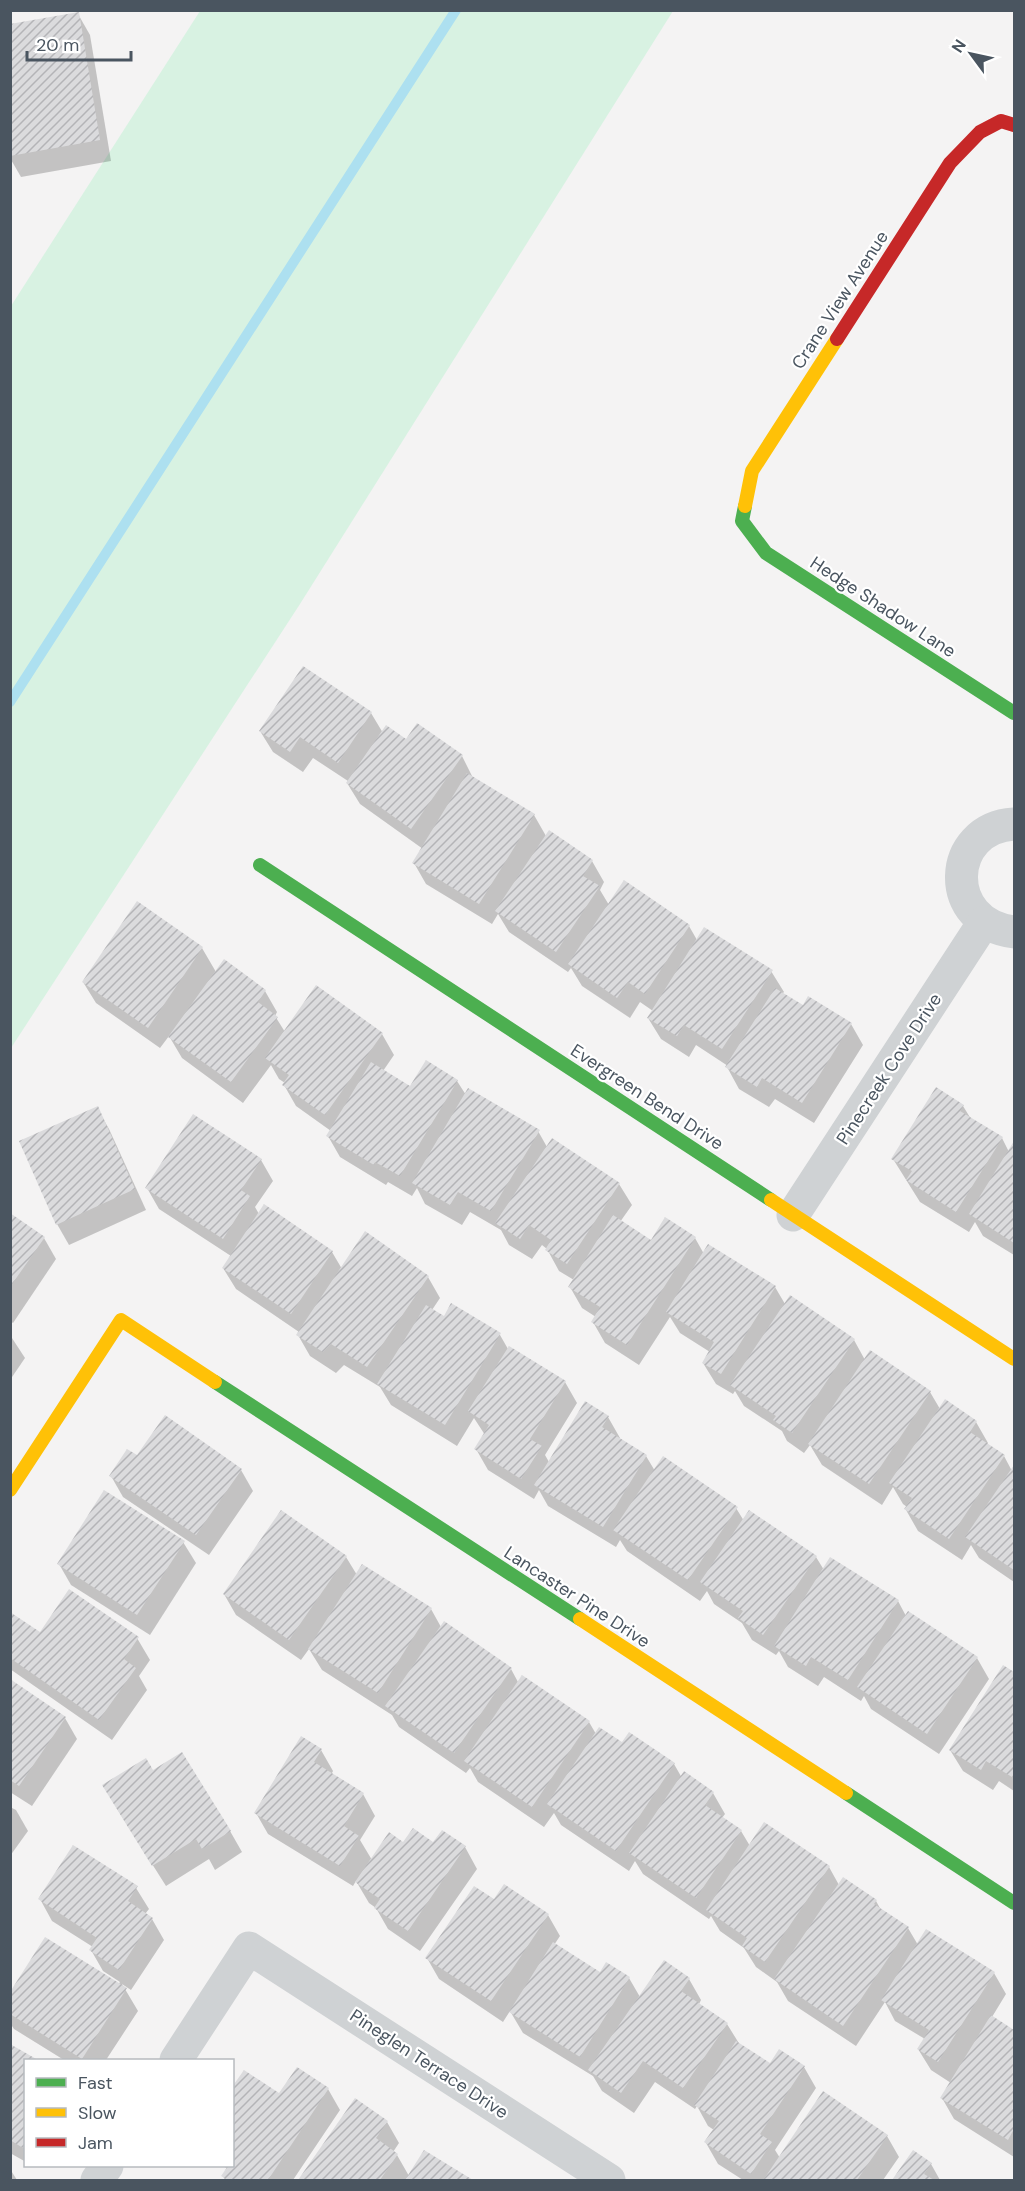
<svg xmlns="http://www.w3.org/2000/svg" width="1025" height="2191" font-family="'DM Sans',sans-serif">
<defs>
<pattern id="building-hatch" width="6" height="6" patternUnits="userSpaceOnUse" patternTransform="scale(1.5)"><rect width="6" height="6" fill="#dbdbdd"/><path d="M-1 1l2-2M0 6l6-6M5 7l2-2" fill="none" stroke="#b4b4b7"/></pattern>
</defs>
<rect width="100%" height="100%" fill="#f4f3f3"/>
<path fill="#d8f2e2" d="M 200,11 L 673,11 L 300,604 L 11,1048 L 11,306 Z"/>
<g fill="#0003">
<path d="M 78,14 L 90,35 L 111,161 L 21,177 L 10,158 L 10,26 Z"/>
<path d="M 304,668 L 371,713 L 383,733 L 462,756 L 473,778 L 534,815 L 546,836 L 592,861 L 604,882 L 600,890 L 609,905 L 625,882 L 689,926 L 697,940 L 771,971 L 784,992 L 782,994 L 803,1007 L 851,1024 L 863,1045 L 814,1123 L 775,1099 L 769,1107 L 739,1089 L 727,1067 L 728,1066 L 696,1045 L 689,1057 L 661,1039 L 648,1018 L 653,1011 L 640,1002 L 630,1018 L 582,986 L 571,968 L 568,972 L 509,932 L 498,914 L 492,924 L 426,884 L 414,863 L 423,849 L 360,804 L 347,783 L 348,781 L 313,758 L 303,772 L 273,752 L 260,731 Z"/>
<path d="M 138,904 L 202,948 L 216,972 L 265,991 L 277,1012 L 275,1016 L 285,1032 L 382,1034 L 394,1055 L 383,1071 L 411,1088 L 457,1081 L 466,1095 L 538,1131 L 547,1147 L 619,1184 L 632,1205 L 620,1222 L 651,1242 L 695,1238 L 704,1254 L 775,1287 L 785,1304 L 854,1340 L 865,1360 L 930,1392 L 940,1409 L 976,1422 L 988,1443 L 987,1445 L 1004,1456 L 1012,1471 L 1014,1467 L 1014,1582 L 979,1558 L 971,1545 L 962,1560 L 918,1531 L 906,1510 L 907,1507 L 903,1504 L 893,1487 L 882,1505 L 822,1465 L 810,1445 L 804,1453 L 787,1441 L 782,1431 L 744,1406 L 735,1391 L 733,1394 L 716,1384 L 703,1363 L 710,1352 L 680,1333 L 670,1317 L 639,1365 L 605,1343 L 593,1322 L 596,1317 L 582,1308 L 570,1287 L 574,1280 L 559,1271 L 547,1249 L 542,1245 L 532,1259 L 509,1245 L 501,1230 L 470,1212 L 462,1225 L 425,1204 L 417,1188 L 412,1196 L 388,1182 L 386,1185 L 340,1157 L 328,1136 L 331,1131 L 296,1106 L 284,1085 L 285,1083 L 279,1079 L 271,1065 L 243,1103 L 182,1058 L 169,1036 L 160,1048 L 96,1003 L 83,982 Z"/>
<path d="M 963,1106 L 971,1119 L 1002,1138 L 1009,1152 L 1014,1144 L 1014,1255 L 983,1236 L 975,1222 L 969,1232 L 920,1202 L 893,1159 Z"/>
<path d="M 97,1108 L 109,1129 L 146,1210 L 69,1245 L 57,1224 Z"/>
<path d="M 261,1160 L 273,1181 L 255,1207 L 259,1214 L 332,1252 L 342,1269 L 428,1277 L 440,1298 L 432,1310 L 444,1318 L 500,1335 L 508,1349 L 565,1382 L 577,1403 L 545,1455 L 549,1462 L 608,1417 L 620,1438 L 619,1440 L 646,1456 L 655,1471 L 736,1508 L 744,1521 L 816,1557 L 824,1570 L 898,1601 L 906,1616 L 977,1658 L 989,1679 L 939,1754 L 871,1709 L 864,1696 L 861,1701 L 824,1677 L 818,1686 L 788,1667 L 779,1651 L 776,1655 L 752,1640 L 742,1623 L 714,1604 L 707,1591 L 700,1601 L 627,1551 L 620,1540 L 616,1547 L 548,1506 L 539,1490 L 534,1499 L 488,1470 L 476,1449 L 485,1435 L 474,1418 L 457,1446 L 391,1405 L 380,1387 L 344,1365 L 336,1373 L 310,1356 L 298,1335 L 299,1332 L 236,1289 L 223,1268 L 231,1256 L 159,1209 L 147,1188 Z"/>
<path d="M 10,1215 L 44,1238 L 56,1259 L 13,1323 L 10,1321 Z"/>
<path d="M 10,1335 L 25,1358 L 10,1380 Z"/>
<path d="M 137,1457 L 241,1470 L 253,1491 L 209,1555 L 123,1497 L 111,1476 Z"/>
<path d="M 281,1512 L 346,1557 L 357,1575 L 431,1609 L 441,1627 L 511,1669 L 518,1682 L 589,1722 L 596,1734 L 674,1764 L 682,1778 L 713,1793 L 725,1814 L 722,1818 L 741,1831 L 750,1846 L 829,1867 L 839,1885 L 876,1901 L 881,1910 L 908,1928 L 918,1945 L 994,1973 L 1006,1994 L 992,2017 L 1014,2032 L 1014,2157 L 954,2119 L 942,2098 L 951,2083 L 931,2070 L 918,2049 L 925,2039 L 895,2021 L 885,2002 L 856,2046 L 788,2001 L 777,1982 L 756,1967 L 744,1948 L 720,1931 L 711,1916 L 709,1919 L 643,1874 L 635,1861 L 629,1871 L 561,1825 L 554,1813 L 544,1827 L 478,1782 L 470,1768 L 466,1773 L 399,1727 L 392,1715 L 322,1670 L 309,1649 L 301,1660 L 236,1615 L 224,1594 Z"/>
<path d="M 183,1542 L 196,1563 L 150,1635 L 71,1585 L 59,1564 Z"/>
<path d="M 10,1614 L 40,1634 L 137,1638 L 150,1660 L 139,1676 L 147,1690 L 112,1740 L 10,1669 Z"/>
<path d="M 1004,1667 L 1014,1674 L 1014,1791 L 999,1781 L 993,1790 L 963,1771 L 950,1750 Z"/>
<path d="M 10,1681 L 65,1718 L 77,1739 L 32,1806 L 10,1792 Z"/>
<path d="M 321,1750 L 333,1771 L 331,1775 L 363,1794 L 375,1816 L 360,1840 L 372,1860 L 403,1844 L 434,1844 L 465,1847 L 477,1869 L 420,1951 L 388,1929 L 376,1908 L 369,1903 L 356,1881 L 353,1886 L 268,1834 L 256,1813 Z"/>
<path d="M 152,1772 L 230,1831 L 242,1852 L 215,1870 L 209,1859 L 166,1886 L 116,1807 Z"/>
<path d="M 10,1807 L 16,1810 L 28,1831 L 10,1856 Z"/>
<path d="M 136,1888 L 149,1909 L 145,1914 L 152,1919 L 164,1940 L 131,1990 L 122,1984 L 138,2011 L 106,2060 L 64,2060 L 14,2029 L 10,2023 L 10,1994 L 118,1985 L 120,1982 L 103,1971 L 91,1950 L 93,1947 L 52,1921 L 40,1899 Z"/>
<path d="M 494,1901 L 548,1915 L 560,1936 L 554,1945 L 600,1974 L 629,1978 L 640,1997 L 689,1979 L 701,2000 L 699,2004 L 727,2024 L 740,2045 L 770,2065 L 804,2067 L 816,2088 L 775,2150 L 780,2158 L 887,2136 L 899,2157 L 883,2180 L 743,2180 L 718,2164 L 706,2143 L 714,2130 L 708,2126 L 697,2106 L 695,2109 L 655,2082 L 634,2113 L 602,2091 L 593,2076 L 523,2033 L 510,2011 L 503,2022 L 439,1979 L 427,1958 Z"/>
<path d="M 10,2046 L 35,2060 L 26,2060 L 26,2162 L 10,2153 Z"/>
<path d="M 328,2089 L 340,2110 L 293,2180 L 225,2180 L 223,2176 L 228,2169 L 223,2166 L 232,2166 L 279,2095 Z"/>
<path d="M 356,2100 L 387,2122 L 399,2143 L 393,2152 L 397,2155 L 409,2176 L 425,2152 L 470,2180 L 300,2180 Z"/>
<path d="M 913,2152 L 931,2164 L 940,2180 L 894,2180 Z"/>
<path d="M 10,2169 L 17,2180 L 10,2180 Z"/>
</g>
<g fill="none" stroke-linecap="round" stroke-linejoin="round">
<path stroke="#ade0f0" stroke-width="10" d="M 10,702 L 456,10"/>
</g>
<g fill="url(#building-hatch)">
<path d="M 79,12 L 100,140 L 10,156 L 10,24 Z"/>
<path d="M 303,666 L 372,712 L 338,763 L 300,737 L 290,752 L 259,731 Z"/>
<path d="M 417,723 L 463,755 L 411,829 L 346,783 L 386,725 L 406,739 Z"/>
<path d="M 467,773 L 535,814 L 479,904 L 412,863 Z"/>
<path d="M 549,830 L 593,860 L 583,876 L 600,886 L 556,952 L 495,911 Z"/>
<path d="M 624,880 L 690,925 L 645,994 L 628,982 L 617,998 L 568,964 Z"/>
<path d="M 137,901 L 203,947 L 148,1028 L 82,982 Z"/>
<path d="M 704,927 L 773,970 L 722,1049 L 684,1025 L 677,1036 L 647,1018 Z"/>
<path d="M 224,959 L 266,990 L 258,1002 L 278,1017 L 231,1082 L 168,1037 Z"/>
<path d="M 316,985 L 383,1033 L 325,1115 L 282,1085 L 289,1075 L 265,1058 Z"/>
<path d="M 775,988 L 803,1005 L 808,996 L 852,1023 L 802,1103 L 762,1078 L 757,1087 L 725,1067 Z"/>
<path d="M 426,1060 L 458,1080 L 400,1176 L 375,1162 L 374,1165 L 326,1136 L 371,1062 L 410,1086 Z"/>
<path d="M 936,1087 L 964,1105 L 960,1111 L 1003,1137 L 956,1212 L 906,1180 L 912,1171 L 891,1159 Z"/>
<path d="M 468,1088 L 540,1130 L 491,1211 L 458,1192 L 450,1205 L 412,1183 Z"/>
<path d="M 98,1106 L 135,1189 L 56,1225 L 19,1141 Z"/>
<path d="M 193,1114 L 262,1159 L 241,1190 L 250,1196 L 223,1239 L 145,1188 Z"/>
<path d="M 552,1138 L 620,1183 L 567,1264 L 545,1250 L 551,1240 L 529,1225 L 520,1239 L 495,1223 Z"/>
<path d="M 1014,1141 L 1014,1243 L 969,1214 Z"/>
<path d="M 264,1204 L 333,1251 L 291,1314 L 222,1268 Z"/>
<path d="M 10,1213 L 45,1237 L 10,1287 Z"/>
<path d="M 613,1215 L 651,1240 L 665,1217 L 696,1237 L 627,1345 L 591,1322 L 600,1307 L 568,1287 Z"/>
<path d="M 365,1231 L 429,1276 L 367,1367 L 331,1344 L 323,1352 L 296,1335 Z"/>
<path d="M 708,1244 L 776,1286 L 721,1374 L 702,1363 L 714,1342 L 666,1312 Z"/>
<path d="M 790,1295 L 855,1339 L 792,1433 L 773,1420 L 776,1416 L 730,1385 Z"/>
<path d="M 451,1303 L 501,1333 L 445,1425 L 377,1384 L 426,1305 L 444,1316 Z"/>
<path d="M 509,1346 L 566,1381 L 530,1439 L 542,1446 L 521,1479 L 474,1449 L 489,1425 L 468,1411 Z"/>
<path d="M 870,1350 L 931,1391 L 869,1484 L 808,1444 Z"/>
<path d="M 945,1399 L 977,1421 L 970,1432 L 1005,1455 L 949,1539 L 904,1509 L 912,1498 L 889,1483 Z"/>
<path d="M 585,1401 L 609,1416 L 602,1427 L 647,1455 L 603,1527 L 534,1485 Z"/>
<path d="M 165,1415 L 242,1469 L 196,1535 L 109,1476 L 127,1449 L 137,1455 Z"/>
<path d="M 663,1456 L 738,1507 L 688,1580 L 613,1530 Z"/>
<path d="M 1014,1465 L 1014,1570 L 965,1537 Z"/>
<path d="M 104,1490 L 185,1541 L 137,1615 L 57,1564 Z"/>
<path d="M 281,1510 L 347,1556 L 289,1640 L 223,1594 Z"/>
<path d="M 749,1510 L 817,1556 L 763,1635 L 738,1618 L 743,1611 L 700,1582 Z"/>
<path d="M 830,1557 L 899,1600 L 848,1680 L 811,1657 L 806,1666 L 774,1646 Z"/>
<path d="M 362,1564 L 432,1608 L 378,1693 L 308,1649 Z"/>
<path d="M 69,1589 L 139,1637 L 124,1659 L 136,1668 L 99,1720 L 10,1658 L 10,1612 L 40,1632 Z"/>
<path d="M 908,1611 L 978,1657 L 927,1734 L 857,1687 Z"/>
<path d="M 444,1621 L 512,1668 L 454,1753 L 385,1706 Z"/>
<path d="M 1003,1665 L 1014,1672 L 1014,1773 L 1012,1777 L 986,1761 L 981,1770 L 949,1750 Z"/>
<path d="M 522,1675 L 590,1721 L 532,1807 L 464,1761 Z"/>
<path d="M 10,1679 L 66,1717 L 19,1786 L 10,1780 Z"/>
<path d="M 599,1727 L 622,1742 L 629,1732 L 675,1763 L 616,1851 L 547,1804 Z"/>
<path d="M 301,1736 L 322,1749 L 314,1762 L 364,1793 L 344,1826 L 359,1836 L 340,1866 L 254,1813 Z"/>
<path d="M 182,1752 L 231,1831 L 202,1849 L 196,1839 L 152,1866 L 102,1785 L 146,1758 L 153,1770 Z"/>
<path d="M 684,1771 L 714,1792 L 705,1805 L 742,1830 L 696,1898 L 629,1853 Z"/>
<path d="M 764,1822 L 830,1866 L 765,1962 L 742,1946 L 747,1938 L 706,1910 Z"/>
<path d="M 413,1828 L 433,1842 L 442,1830 L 466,1846 L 408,1931 L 374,1908 L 380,1899 L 355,1882 L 389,1832 L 403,1842 Z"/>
<path d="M 73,1845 L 138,1886 L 128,1901 L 153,1918 L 119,1970 L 89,1950 L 97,1938 L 38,1899 Z"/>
<path d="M 843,1877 L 877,1900 L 874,1904 L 909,1927 L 843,2026 L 774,1979 Z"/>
<path d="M 504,1884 L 549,1914 L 491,2001 L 425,1958 L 474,1886 L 494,1899 Z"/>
<path d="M 926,1929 L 995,1972 L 938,2062 L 917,2049 L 929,2030 L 881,2000 Z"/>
<path d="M 45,1937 L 127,1988 L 82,2059 L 10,2014 L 10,1992 Z"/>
<path d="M 553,1942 L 600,1972 L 606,1962 L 630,1977 L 580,2057 L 509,2012 Z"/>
<path d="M 664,1960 L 690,1978 L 681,1991 L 728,2023 L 683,2088 L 643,2061 L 621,2093 L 588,2070 Z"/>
<path d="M 991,2015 L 1014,2030 L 1014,2129 L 1008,2140 L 940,2098 Z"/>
<path d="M 736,2041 L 770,2063 L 779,2049 L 805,2066 L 760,2134 L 772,2142 L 751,2174 L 704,2142 L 719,2121 L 694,2105 Z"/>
<path d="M 10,2044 L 38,2060 L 26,2060 L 26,2144 L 23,2148 L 10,2140 Z"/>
<path d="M 297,2067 L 329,2088 L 268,2180 L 228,2180 L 221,2176 L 228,2166 L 232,2166 L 232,2087 L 244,2070 L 279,2093 Z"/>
<path d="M 823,2091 L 888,2135 L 857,2180 L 767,2180 L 764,2179 Z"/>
<path d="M 355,2098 L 388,2121 L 376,2138 L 398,2154 L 380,2180 L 298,2180 Z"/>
<path d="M 424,2150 L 473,2180 L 405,2180 Z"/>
<path d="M 913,2150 L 932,2163 L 924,2174 L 934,2180 L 892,2180 Z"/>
</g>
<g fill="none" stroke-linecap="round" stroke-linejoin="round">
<g stroke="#cfd2d4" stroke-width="33">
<path d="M 1014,824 C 946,828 942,923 1014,932"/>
<path d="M 793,1215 L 984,922"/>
<path d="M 176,2060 L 249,1948 L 609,2180"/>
<path d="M 97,2180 L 107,2166"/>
</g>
<g stroke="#4caf50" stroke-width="14">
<path d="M 745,506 L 742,521 L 766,553 L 1014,713"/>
<path d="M 260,865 L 771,1200"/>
<path d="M 215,1382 L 580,1619"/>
<path d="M 846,1793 L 1014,1903"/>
</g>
<g stroke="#ffc107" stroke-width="14">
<path d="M 745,506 L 752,471 L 837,339"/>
<path d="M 771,1200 L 1014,1359"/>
<path d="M 10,1490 L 121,1320 L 215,1382"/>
<path d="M 580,1619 L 846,1793"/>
</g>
<path stroke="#c62828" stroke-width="14" d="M 837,339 L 950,163 L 980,132 L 1001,121 L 1014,125"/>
</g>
<g text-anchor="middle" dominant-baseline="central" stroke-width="4.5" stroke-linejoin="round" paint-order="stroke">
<g font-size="18" fill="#4a5560" stroke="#fff">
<text transform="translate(840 300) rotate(-57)">Crane View Avenue</text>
<text transform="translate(883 607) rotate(33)">Hedge Shadow Lane</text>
<text transform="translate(889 1069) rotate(-57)">Pinecreek Cove Drive</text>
<text transform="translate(647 1097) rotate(33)">Evergreen Bend Drive</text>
<text transform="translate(577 1597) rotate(33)">Lancaster Pine Drive</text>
<text transform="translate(429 2064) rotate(33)">Pineglen Terrace Drive</text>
</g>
</g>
<rect width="1025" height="2191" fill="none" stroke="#4a5560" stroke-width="24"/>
<rect x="24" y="2059" width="210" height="108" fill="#ffffff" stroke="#b7bbbf" stroke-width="1.5"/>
<rect x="36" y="2078" width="30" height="9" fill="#4caf50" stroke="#b7bbbf" stroke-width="1.5"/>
<text x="78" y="2089" font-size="18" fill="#4a5560">Fast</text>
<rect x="36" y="2108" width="30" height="9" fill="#ffc107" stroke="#b7bbbf" stroke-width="1.5"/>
<text x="78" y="2119" font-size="18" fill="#4a5560">Slow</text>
<rect x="36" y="2138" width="30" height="9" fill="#c62828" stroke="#b7bbbf" stroke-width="1.5"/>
<text x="78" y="2149" font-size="18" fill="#4a5560">Jam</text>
<g transform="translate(971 54) rotate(303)" stroke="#ffffff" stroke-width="4.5" paint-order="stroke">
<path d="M0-4.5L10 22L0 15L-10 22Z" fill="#4a5560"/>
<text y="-9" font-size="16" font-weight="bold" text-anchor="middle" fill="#4a5560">N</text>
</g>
<path d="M27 51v9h104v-9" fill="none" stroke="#4a5560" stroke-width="3"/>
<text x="36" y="51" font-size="18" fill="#4a5560" stroke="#ffffff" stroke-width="4.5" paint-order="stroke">20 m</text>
</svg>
